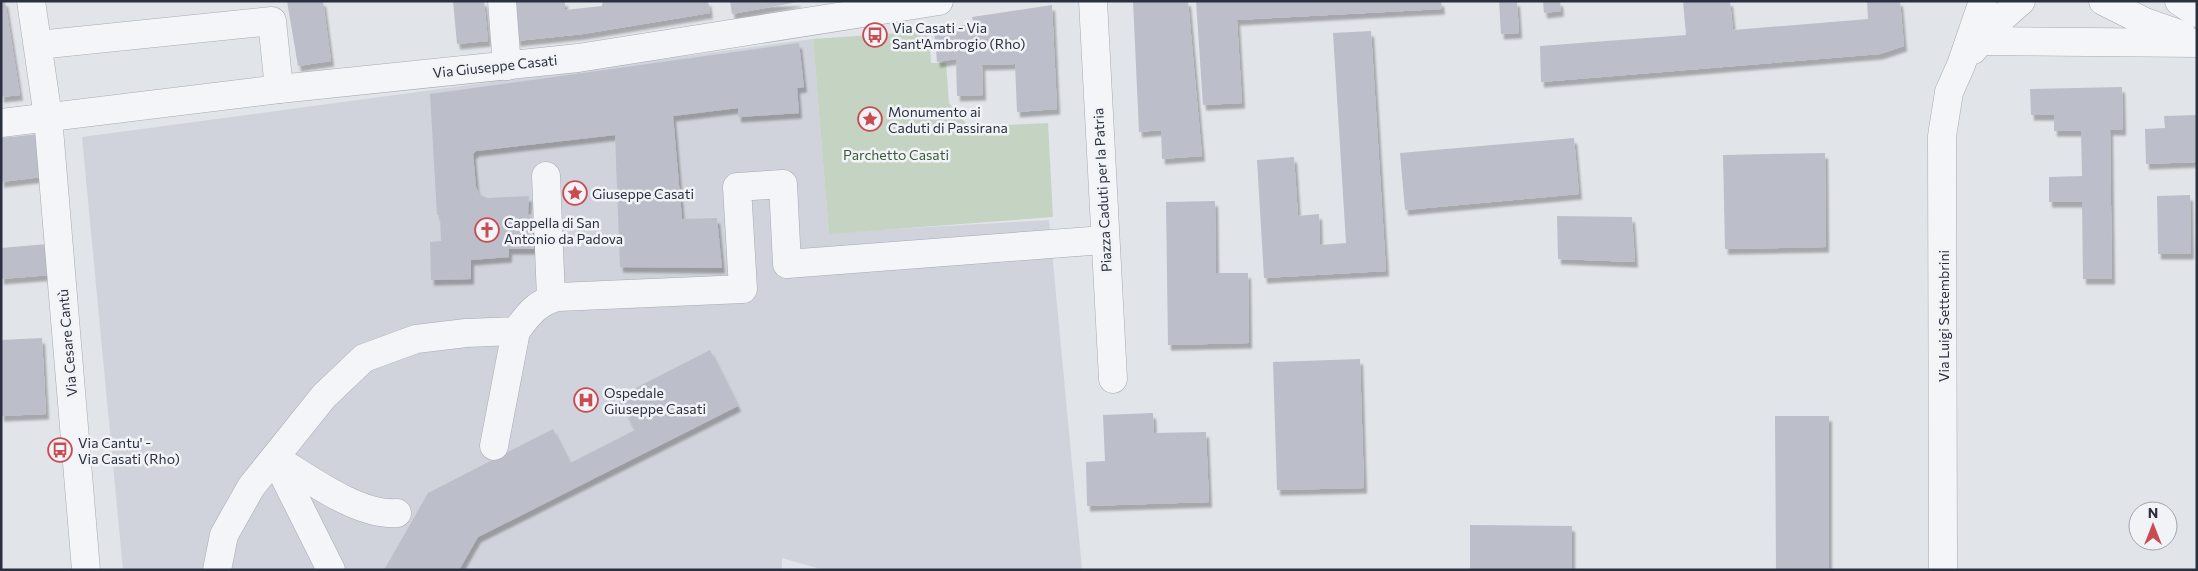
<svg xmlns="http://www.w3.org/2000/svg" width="2198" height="571" font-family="Commissioner,sans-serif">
<defs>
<filter id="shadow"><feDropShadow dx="3" dy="5.5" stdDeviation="1" flood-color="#0004"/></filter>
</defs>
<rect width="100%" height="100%" fill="#e1e4e9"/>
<path fill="#d0d3db" d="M 813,39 L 829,233 L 1049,220 L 1082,569 L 824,570 L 782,558 L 782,570 L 123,570 L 82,137 Z"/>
<path fill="#c5d3c3" d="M 929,31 L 931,63 L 946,63 L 949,103 L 969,127 L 1048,123 L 1053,217 L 829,234 L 813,39 Z"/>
<g fill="#bcbfc9" filter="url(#shadow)">
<path d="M 1,1 L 5,1 L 20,95 L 1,97 Z"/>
<path d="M 287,1 L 323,1 L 331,61 L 298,66 Z"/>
<path d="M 453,1 L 484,1 L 488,41 L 457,44 Z"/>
<path d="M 516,1 L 565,1 L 565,10 L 602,6 L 603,1 L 708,1 L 710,13 L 583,34 L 517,41 Z"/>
<path d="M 730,1 L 798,1 L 798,2 L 732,14 Z"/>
<path d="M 1133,1 L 1188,1 L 1202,156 L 1162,159 L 1161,130 L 1139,132 Z"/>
<path d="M 1196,1 L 1441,1 L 1442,9 L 1237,20 L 1242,103 L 1203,105 Z"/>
<path d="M 1499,1 L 1517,1 L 1519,33 L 1501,34 Z"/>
<path d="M 1543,1 L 1560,1 L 1561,11 L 1544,13 Z"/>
<path d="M 1683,1 L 1730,1 L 1733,30 L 1868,19 L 1867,1 L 1900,1 L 1904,46 L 1880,54 L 1541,82 L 1540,46 L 1686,35 Z"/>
<path d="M 1052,5 L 1057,109 L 1017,112 L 1015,64 L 982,65 L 983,95 L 957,96 L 956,59 L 937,62 L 934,28 L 974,24 L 972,17 Z"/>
<path d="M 1371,31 L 1386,271 L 1264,278 L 1257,160 L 1294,157 L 1298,216 L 1319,214 L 1320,245 L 1346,243 L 1333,33 Z"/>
<path d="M 799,43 L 804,87 L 797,88 L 799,113 L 738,117 L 738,108 L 673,116 L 682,219 L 717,218 L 722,268 L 620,267 L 615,135 L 476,151 L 473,154 L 476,187 L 479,194 L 487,198 L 529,196 L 528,215 L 531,214 L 534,249 L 509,249 L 509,257 L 471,260 L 471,279 L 431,280 L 430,242 L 441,241 L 440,215 L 437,215 L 430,94 Z"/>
<path d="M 2122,87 L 2123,130 L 2110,130 L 2112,279 L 2083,279 L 2082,202 L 2049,202 L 2049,177 L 2082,176 L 2081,131 L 2054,131 L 2054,115 L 2031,115 L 2030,89 Z"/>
<path d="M 2197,115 L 2197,162 L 2146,164 L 2145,129 L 2165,128 L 2164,116 Z"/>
<path d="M 39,134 L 42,177 L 1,182 L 1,138 Z"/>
<path d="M 1574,138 L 1579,194 L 1405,210 L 1400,153 Z"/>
<path d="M 1825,153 L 1826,247 L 1725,249 L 1723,155 Z"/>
<path d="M 2190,195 L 2191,254 L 2158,254 L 2157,196 Z"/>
<path d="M 1215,201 L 1216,273 L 1248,273 L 1249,343 L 1168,345 L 1166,202 Z"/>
<path d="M 1557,216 L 1632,217 L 1635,262 L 1558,259 Z"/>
<path d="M 48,244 L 51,275 L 1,279 L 1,248 Z"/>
<path d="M 42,338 L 46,414 L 1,416 L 1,340 Z"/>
<path d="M 710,350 L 738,406 L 478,537 L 459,570 L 384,570 L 428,493 L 553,429 L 570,463 L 635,430 L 618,397 Z"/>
<path d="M 1360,359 L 1364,488 L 1277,490 L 1273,362 Z"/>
<path d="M 1153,413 L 1154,433 L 1206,432 L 1209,502 L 1087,506 L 1086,462 L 1105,461 L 1103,415 Z"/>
<path d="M 1775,416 L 1829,416 L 1829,570 L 1776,570 Z"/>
<path d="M 1470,525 L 1572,526 L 1572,570 L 1470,570 Z"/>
</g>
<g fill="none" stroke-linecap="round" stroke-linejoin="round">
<g stroke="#a6aab3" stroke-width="29">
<g id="minor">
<path d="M 31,1 L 48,117 L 86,570"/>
<path d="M 502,1 L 507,66"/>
<path d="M 1093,1 L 1113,379"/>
<path d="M 2103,1 L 2145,22 L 2182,35"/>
<path d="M 2179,1 L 2197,13"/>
<path d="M 1981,41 L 2197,43"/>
<path d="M 38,45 L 272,21 L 279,89"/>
<path d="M 1973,50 L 1996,23 L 2021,1"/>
<path d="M 1,123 L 279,89 L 578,58 L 939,1"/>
<path d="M 546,176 L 551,298"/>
<path d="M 494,446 L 516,331"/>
<path d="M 275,458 C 308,478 358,516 397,513"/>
<path d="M 275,458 L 331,570"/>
<path d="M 217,570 L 224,535 L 251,487 L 324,396 L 364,358 L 416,339 L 466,333 L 516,331 C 528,315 537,302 558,297 L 743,289 L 737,187 L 783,184 L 787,264 L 1104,240"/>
<path d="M 1943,570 L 1942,136 L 1949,92 L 1961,65 L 1983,1"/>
</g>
</g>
<use href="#minor" stroke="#f4f5f8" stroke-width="28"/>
</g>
<defs>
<g id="bus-ring" transform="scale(1.25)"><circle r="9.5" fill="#f1f3f7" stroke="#c94c52" stroke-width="1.5"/><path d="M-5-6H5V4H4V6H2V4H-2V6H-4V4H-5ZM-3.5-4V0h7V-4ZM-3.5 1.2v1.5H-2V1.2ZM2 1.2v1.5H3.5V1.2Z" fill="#c94c52"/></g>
<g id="sight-ring" transform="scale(1.25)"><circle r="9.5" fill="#f1f3f7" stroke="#c94c52" stroke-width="1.5"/><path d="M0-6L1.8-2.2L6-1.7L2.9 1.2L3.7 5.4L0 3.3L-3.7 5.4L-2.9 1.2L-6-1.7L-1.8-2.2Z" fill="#c94c52"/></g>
<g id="church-ring" transform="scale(1.25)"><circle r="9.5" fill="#f1f3f7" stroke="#c94c52" stroke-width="1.5"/><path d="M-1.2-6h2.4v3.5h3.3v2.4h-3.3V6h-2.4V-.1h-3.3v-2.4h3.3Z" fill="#c94c52"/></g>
<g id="hospital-ring" transform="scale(1.25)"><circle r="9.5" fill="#f1f3f7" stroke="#c94c52" stroke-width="1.5"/><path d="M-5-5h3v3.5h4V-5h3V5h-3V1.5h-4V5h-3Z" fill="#c94c52"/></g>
</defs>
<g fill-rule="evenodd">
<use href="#bus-ring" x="875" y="35"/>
<use href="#sight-ring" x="870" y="119"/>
<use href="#sight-ring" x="575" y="193"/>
<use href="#church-ring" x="487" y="230"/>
<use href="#hospital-ring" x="586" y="400"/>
<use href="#bus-ring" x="60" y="450"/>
</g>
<g text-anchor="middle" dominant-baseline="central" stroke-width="5" stroke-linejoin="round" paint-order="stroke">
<g font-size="14" fill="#2a3040" stroke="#f1f3f7" text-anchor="start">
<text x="892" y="27">Via Casati - Via<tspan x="892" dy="16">Sant'Ambrogio (Rho)</tspan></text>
<text x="888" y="111">Monumento ai<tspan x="888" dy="16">Caduti di Passirana</tspan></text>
<text x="592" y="193">Giuseppe Casati</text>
<text x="504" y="222">Cappella di San<tspan x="504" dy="16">Antonio da Padova</tspan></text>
<text x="604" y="392">Ospedale<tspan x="604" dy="16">Giuseppe Casati</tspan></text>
<text x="78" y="442">Via Cantu' -<tspan x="78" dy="16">Via Casati (Rho)</tspan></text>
</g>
<g font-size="14" fill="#2a3040" stroke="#f1f3f7">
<text transform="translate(495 66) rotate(-6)">Via Giuseppe Casati</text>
<text transform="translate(1102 190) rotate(-93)">Piazza Caduti per la Patria</text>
<text transform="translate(1943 316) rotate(-90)">Via Luigi Settembrini</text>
<text transform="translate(67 343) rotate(-95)">Via Cesare Cantù</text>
</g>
<g font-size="14" fill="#3b5c38" stroke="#f1f3f7">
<text x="896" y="154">Parchetto Casati</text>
</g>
</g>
<rect width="2198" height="571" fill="none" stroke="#2a3040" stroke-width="5"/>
<g transform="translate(2153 526)"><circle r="24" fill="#f1f3f7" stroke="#a1a5ae"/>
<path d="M0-4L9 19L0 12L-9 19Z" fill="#c94c52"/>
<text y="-8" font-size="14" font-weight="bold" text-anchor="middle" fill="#2a3040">N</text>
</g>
</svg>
